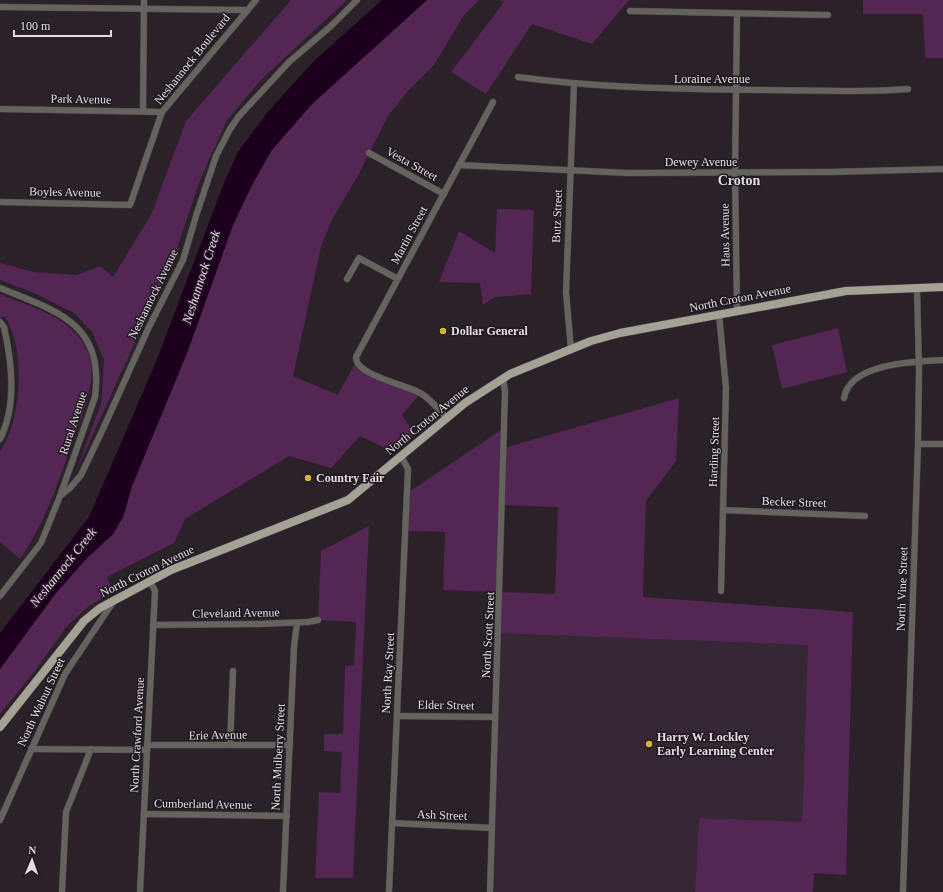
<svg xmlns="http://www.w3.org/2000/svg" width="943" height="892" font-family="Georgia,serif">
<rect width="100%" height="100%" fill="#2a2129"/>
<path fill="#352734" d="M 498,633 L 808,645 L 802,822 L 699,818 L 695,892 L 490,892 Z"/>
<g fill="#542654" fill-rule="evenodd">
<path d="M 291,0 L 347,0 L 261,80 L 227,120 L 201,178 L 174,257 L 75,474 L 101,404 L 104,360 L 92,332 L 74,313 L 32,292 L 0,280 L 0,263 L 34,272 L 77,275 L 100,266 L 113,277 L 151,215 L 186,121 Z"/>
<path d="M 427,0 L 479,0 L 464,15 L 434,65 L 408,91 L 388,116 L 357,177 L 331,222 L 321,247 L 293,376 L 338,395 L 356,361 L 360,367 L 421,393 L 402,415 L 415,434 L 395,453 L 360,436 L 331,468 L 289,456 L 185,519 L 174,543 L 107,577 L 114,592 L 89,606 L 67,626 L 35,671 L 0,714 L 0,669 L 56,593 L 86,559 L 113,534 L 123,517 L 132,486 L 187,353 L 233,225 L 252,185 L 271,151 L 312,104 Z"/>
<path d="M 501,0 L 629,0 L 592,44 L 532,24 L 486,94 L 451,72 L 504,2 Z"/>
<path d="M 863,0 L 943,0 L 943,58 L 925,58 L 923,14 L 863,14 Z"/>
<path d="M 497,209 L 534,210 L 531,294 L 495,297 L 483,305 L 480,283 L 439,282 L 459,231 L 495,253 Z"/>
<path d="M 0,294 C 30,307 66,315 84,344 C 90,355 93,370 91,382 C 87,406 77,429 69,452 C 56,489 43,526 20,559 L 0,542 L 0,451 C 22,420 26,349 5,317 L 0,317 Z"/>
<path d="M 838,328 L 847,372 L 782,389 L 772,345 Z"/>
<path d="M 679,398 L 676,461 L 646,501 L 643,597 L 853,612 L 846,875 L 814,873 L 813,892 L 695,892 L 699,818 L 802,822 L 808,645 L 498,633 L 501,592 L 443,590 L 445,532 L 406,531 L 407,493 L 504,428 L 504,448 ZM 503,505 L 558,507 L 555,594 L 501,592 Z"/>
<path d="M 369,526 L 353,878 L 315,878 L 319,792 L 340,793 L 342,752 L 324,751 L 324,734 L 343,734 L 345,666 L 354,665 L 356,622 L 318,620 L 321,551 Z"/>
</g>
<path fill="#1d001e" d="M 382,0 L 427,0 L 312,104 L 271,151 L 252,185 L 233,225 L 187,353 L 132,486 L 123,517 L 113,534 L 86,559 L 56,593 L 0,669 L 0,633 L 89,517 L 156,362 L 224,183 L 238,152 L 267,113 L 313,62 Z"/>
<g fill="none" stroke-linecap="round" stroke-linejoin="round">
<g stroke="#483f47" stroke-width="7">
<g id="minor">
<path d="M 0,7 L 247,10"/>
<path d="M 630,11 L 828,15"/>
<path d="M 518,77 C 598,88 678,89 759,90 C 809,90 858,93 908,89"/>
<path d="M 0,109 L 162,112"/>
<path d="M 143,111 L 144,0"/>
<path d="M 369,153 L 444,194"/>
<path d="M 459,165 L 628,173 L 830,172 L 943,169"/>
<path d="M 0,202 L 130,205 L 162,112 L 256,0"/>
<path d="M 347,279 L 359,258 L 398,279"/>
<path d="M 0,288 C 56,311 105,323 95,397 L 60,496"/>
<path d="M 737,311 L 735,173 L 737,14"/>
<path d="M 719,314 L 726,388 L 721,591"/>
<path d="M 0,322 L 4,327 C 12,363 17,405 0,439"/>
<path d="M 571,349 L 566,292 L 574,84"/>
<path d="M 844,398 C 850,362 916,362 943,360"/>
<path d="M 447,418 C 439,410 431,400 422,394 C 409,385 355,376 356,357 L 493,102"/>
<path d="M 918,444 L 943,444"/>
<path d="M 723,510 L 865,516"/>
<path d="M 0,596 L 41,543 L 60,496 L 70,488 L 81,475 L 103,429 L 148,329 L 183,260 L 196,216 L 216,156 L 230,129 L 239,116 L 289,62 L 331,26 L 357,0"/>
<path d="M 153,625 L 259,624 L 308,622 L 318,620"/>
<path d="M 397,716 L 495,717"/>
<path d="M 147,745 L 290,745"/>
<path d="M 230,745 L 233,671"/>
<path d="M 31,749 L 147,750"/>
<path d="M 144,814 L 287,816"/>
<path d="M 0,820 L 65,674 L 113,602"/>
<path d="M 392,823 L 492,828"/>
<path d="M 62,892 L 66,812 L 91,749"/>
<path d="M 140,892 L 155,591 L 150,581"/>
<path d="M 283,892 L 294,647 L 297,623"/>
<path d="M 389,892 L 408,469 L 401,456"/>
<path d="M 490,892 L 505,392 L 503,378"/>
<path d="M 903,892 L 918,444 L 919,369 L 917,288"/>
</g>
</g>
<g stroke="#483f47" stroke-width="9">
<path id="major" d="M 0,727 L 84,621 L 100,608 L 171,570 L 348,500 L 465,403 L 510,374 L 591,341 L 620,333 L 846,291 L 943,287"/>
</g>
<use href="#minor" stroke="#64635d" stroke-width="6"/>
<use href="#major" stroke="#a4a195" stroke-width="8"/>
</g>
<g fill="#d2b735" stroke="#201820" stroke-width="1.5">
<circle cx="443" cy="331" r="4"/>
<circle cx="308" cy="478" r="4"/>
<circle cx="649" cy="744" r="4"/>
</g>
<g text-anchor="middle" dominant-baseline="central" stroke-width="3" stroke-linejoin="round" paint-order="stroke">
<g font-size="12" fill="#e3dde3" stroke="#201820">
<text transform="translate(192 59) rotate(-51)">Neshannock Boulevard</text>
<text x="712" y="79">Loraine Avenue</text>
<text transform="translate(81 99) rotate(1)">Park Avenue</text>
<text x="701" y="162">Dewey Avenue</text>
<text transform="translate(412 164) rotate(29)">Vesta Street</text>
<text transform="translate(65 192) rotate(1)">Boyles Avenue</text>
<text transform="translate(557 216) rotate(-88)">Butz Street</text>
<text transform="translate(409 235) rotate(-62)">Martin Street</text>
<text transform="translate(725 235) rotate(-91)">Haus Avenue</text>
<text transform="translate(153 294) rotate(-64)">Neshannock Avenue</text>
<text transform="translate(740 298) rotate(-11)">North Croton Avenue</text>
<text transform="translate(427 420) rotate(-39)">North Croton Avenue</text>
<text transform="translate(73 423) rotate(-72)">Rural Avenue</text>
<text transform="translate(714 452) rotate(-88)">Harding Street</text>
<text transform="translate(794 502) rotate(2)">Becker Street</text>
<text transform="translate(147 571) rotate(-26)">North Croton Avenue</text>
<text transform="translate(902 589) rotate(-88)">North Vine Street</text>
<text transform="translate(236 613) rotate(-1)">Cleveland Avenue</text>
<text transform="translate(488 635) rotate(-87)">North Scott Street</text>
<text transform="translate(388 673) rotate(-87)">North Ray Street</text>
<text transform="translate(41 702) rotate(-65)">North Walnut Street</text>
<text transform="translate(446 705) rotate(1)">Elder Street</text>
<text transform="translate(137 735) rotate(-87)">North Crawford Avenue</text>
<text transform="translate(218 735) rotate(-1)">Erie Avenue</text>
<text transform="translate(278 757) rotate(-87)">North Mulberry Street</text>
<text transform="translate(203 804) rotate(1)">Cumberland Avenue</text>
<text transform="translate(442 815) rotate(2)">Ash Street</text>
</g>
<g font-size="12" font-weight="bold" fill="#e3dde3" stroke="#201820" text-anchor="start">
<text x="451" y="331">Dollar General</text>
<text x="316" y="478">Country Fair</text>
<text x="657" y="737">Harry W. Lockley<tspan x="657" dy="14">Early Learning Center</tspan></text>
</g>
<g font-size="13" font-style="italic" fill="#f7d1f6" stroke="#201820">
<text transform="translate(201 277) rotate(-72)">Neshannock Creek</text>
<text transform="translate(63 567) rotate(-51)">Neshannock Creek</text>
</g>
<g font-size="14" font-weight="bold" fill="#e3dde3" stroke="#201820">
<text x="739" y="180">Croton</text>
</g>
</g>
<g transform="translate(32 860) rotate(2)" stroke="#201820" stroke-width="3" paint-order="stroke">
<path d="M0-3L7 15L0 10L-7 15Z" fill="#e3dde3"/>
<text y="-6" font-size="11" font-weight="bold" text-anchor="middle" fill="#e3dde3">N</text>
</g>
<path d="M14 30v6h97v-6" fill="none" stroke="#e3dde3" stroke-width="2"/>
<text x="20" y="30" font-size="12" fill="#e3dde3" stroke="#201820" stroke-width="3" paint-order="stroke">100 m</text>
</svg>
